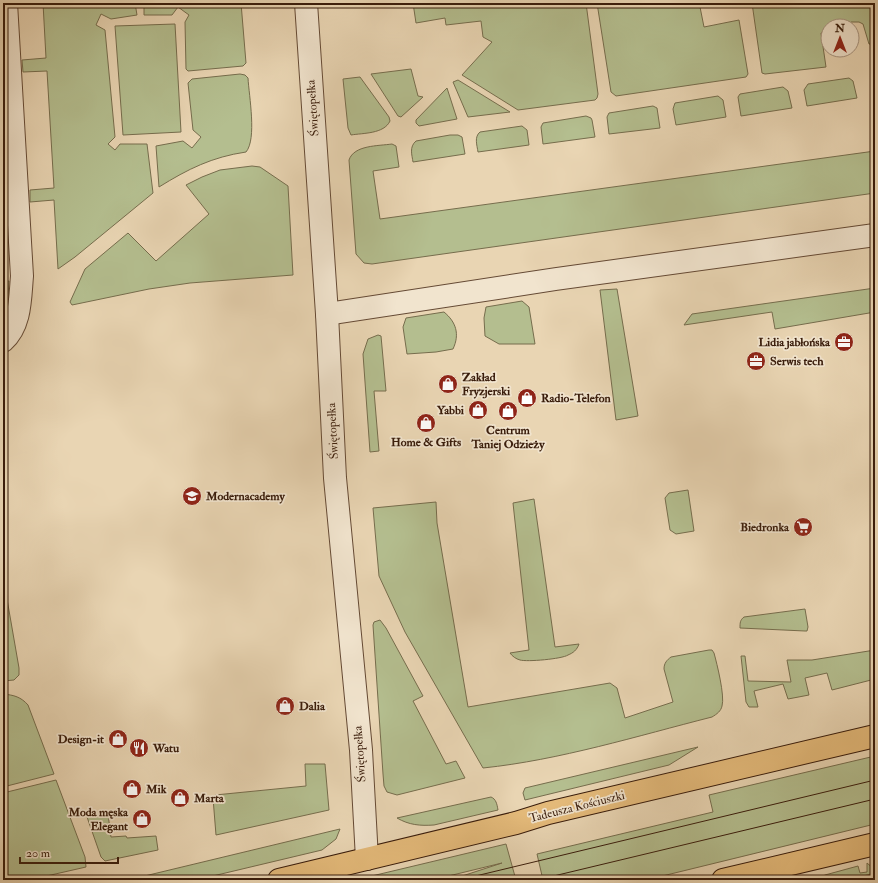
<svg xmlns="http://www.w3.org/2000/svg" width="878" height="883" font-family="'IM FELL Double Pica',serif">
<rect width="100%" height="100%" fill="#e9d5b3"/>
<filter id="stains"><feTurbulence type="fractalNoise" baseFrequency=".005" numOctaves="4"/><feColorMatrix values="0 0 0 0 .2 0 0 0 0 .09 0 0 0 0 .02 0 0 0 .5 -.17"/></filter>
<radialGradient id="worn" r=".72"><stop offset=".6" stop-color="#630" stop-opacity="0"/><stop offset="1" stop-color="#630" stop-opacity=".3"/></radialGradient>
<g fill="#b4be8f" stroke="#766d4d">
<path d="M 43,3 L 135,3 L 137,15 L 111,19 L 101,14 L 96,25 L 105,30 L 115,137 L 108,144 L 115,150 L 120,144 L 147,144 L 153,193 L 75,257 L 58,269 L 54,200 L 30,202 L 30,190 L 54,188 L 47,71 L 23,72 L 22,60 L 46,58 Z"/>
<path d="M 144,3 L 241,3 L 246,63 L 243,66 L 188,71 L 186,69 L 185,22 L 189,15 L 178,7 L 172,15 L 144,15 Z"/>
<path d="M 413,3 L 586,3 L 598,94 L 597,98 L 595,100 L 518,110 L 462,75 L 492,42 L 483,37 L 481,21 L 446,25 L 445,18 L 416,23 Z"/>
<path d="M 597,3 L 707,3 L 700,7 L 704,27 L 739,20 L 748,74 L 746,77 L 616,96 L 611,92 Z"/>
<path d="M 752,3 L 875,3 L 875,44 L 869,44 L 863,24 L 859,22 L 851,22 L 849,25 C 844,24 835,26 828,26 L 828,32 L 821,33 L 826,67 L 765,74 L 762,73 Z"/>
<path d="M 175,24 L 181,132 L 123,135 L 115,26 Z"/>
<path d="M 411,69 L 418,96 L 423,97 L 401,117 L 398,116 L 371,74 Z"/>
<path d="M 240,74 L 245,75 L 248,78 C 249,96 257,139 246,152 C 212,157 188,169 159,187 L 156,146 L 183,141 L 192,148 L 201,137 L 193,130 L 188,83 L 192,79 Z"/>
<path d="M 360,77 L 389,117 L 390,121 C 384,134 363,133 351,135 L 348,128 L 343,79 Z"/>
<path d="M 849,78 L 853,81 L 857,98 L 807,106 L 804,90 L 808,84 Z"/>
<path d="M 458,80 L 510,112 L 468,117 L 453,82 Z"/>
<path d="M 783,87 L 788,91 L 792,108 L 741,116 L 738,97 L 740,94 Z"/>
<path d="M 447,88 L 457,119 L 419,126 L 416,123 L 416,120 Z"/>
<path d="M 718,96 L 723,100 L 726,117 L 676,125 L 673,109 L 675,103 Z"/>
<path d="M 653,106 L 657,108 L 660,128 L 609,134 L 607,117 L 609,113 Z"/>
<path d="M 586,116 L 591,118 L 592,120 L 595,137 L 543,144 L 541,127 L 543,123 Z"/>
<path d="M 522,126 L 527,130 L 529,145 L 478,152 C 477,145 474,137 480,132 Z"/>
<path d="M 450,135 L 458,135 L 462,137 L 465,154 L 413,162 C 412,155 409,147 416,141 Z"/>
<path d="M 392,144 L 396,146 L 399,167 L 373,171 L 380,219 L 875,151 L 875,193 L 372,264 L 364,263 L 356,254 L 349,160 C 354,145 378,146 392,144 Z"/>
<path d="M 252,166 L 260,167 L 288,186 L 293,275 L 190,283 L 149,289 L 72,305 L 70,302 L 85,269 L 128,233 L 156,261 L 209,214 L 186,185 L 202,177 L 220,170 Z"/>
<path d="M 9,281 L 8,298 L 3,317 L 3,282 Z"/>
<path d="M 875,288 L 875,312 L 775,329 L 772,312 L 684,325 L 692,314 Z"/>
<path d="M 617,289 L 638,416 L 616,420 L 600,290 Z"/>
<path d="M 522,301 L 529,307 L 535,344 L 499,344 L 485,336 L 484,318 L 486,307 Z"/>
<path d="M 444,312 C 456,322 460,334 453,349 L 436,352 L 407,354 L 403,327 L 406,318 Z"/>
<path d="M 378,335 L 381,336 L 386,391 L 374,391 L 379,451 L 370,452 L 363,354 L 368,339 Z"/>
<path d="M 688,490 L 694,531 L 676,534 L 670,530 L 665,498 L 669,493 Z"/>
<path d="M 534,499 L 555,647 L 579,644 C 577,650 573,653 568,655 C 562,659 527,662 520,660 C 516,659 512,656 510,653 L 529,650 L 513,503 Z"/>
<path d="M 436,502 L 437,523 L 468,707 L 610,683 L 617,688 L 625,718 L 673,702 L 664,669 C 664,663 667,660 671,657 L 709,650 L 712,650 L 714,653 C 717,664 725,696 722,706 C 721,711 717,714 712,717 C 637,736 560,760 483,768 L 405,632 L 379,576 L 373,508 Z"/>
<path d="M 3,576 L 19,668 L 19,675 L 14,680 L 3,681 Z"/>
<path d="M 805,609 L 808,627 L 807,631 L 805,631 L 740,628 C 740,623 740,620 744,617 Z"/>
<path d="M 380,620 L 386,628 L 423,696 L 413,701 L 446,764 L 456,761 L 465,778 L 397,795 L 387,792 L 384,786 L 383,774 L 373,625 L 374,622 Z"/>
<path d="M 875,650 L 875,679 L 832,690 L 827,673 L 805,678 L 809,695 L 788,699 L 783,684 L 754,691 L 758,707 L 749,707 L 746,702 L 741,656 L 745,656 L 748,681 L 791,682 L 787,660 L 812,660 Z"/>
<path d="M 3,694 C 14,695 21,697 28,705 L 54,774 L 3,787 Z"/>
<path d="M 698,747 L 669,765 L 525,800 L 523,793 L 525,788 Z"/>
<path d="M 875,756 L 875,824 L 646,880 L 543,880 L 537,854 L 713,812 L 709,795 Z"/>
<path d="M 305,764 L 325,764 L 329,810 L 216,835 L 213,798 L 216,798 L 215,795 L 306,786 Z"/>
<path d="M 56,780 L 85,857 L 86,867 L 29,880 L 3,880 L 3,793 Z"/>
<path d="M 491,797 C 496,799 497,804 498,810 L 434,825 C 420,826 409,825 397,818 Z"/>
<path d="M 108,814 L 111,837 L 126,836 L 127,838 L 156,836 L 158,850 L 105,861 L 101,857 L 87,817 Z"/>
<path d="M 340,829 L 336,839 L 322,850 L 196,880 L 128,880 Z"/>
<path d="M 506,844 L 516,880 L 450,880 L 502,863 L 432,880 L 355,880 Z"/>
<path d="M 867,863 L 874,869 L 875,873 L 847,880 L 816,880 L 825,875 L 858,866 L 860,873 L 867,872 Z"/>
</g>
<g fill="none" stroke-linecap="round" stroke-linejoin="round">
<g stroke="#654a35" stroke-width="24">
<g id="minor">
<path d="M 306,3 L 327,314 L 335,478 L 361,750 L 367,859"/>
<path d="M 327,314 L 556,279 L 875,235"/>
<path d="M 3,341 C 21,325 20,298 22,276 L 6,3"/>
</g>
</g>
<g stroke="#391c0b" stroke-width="24">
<g id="major">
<path d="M 279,880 L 516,823 L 548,813 L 875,736"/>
<path d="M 723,880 L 875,844"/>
</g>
</g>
<use href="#minor" stroke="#f1e4ce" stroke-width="22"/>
<use href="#major" stroke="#e4ba7a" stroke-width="22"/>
<g stroke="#391c0b" stroke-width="1">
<path d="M 459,880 L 875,780"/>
<path d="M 537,880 L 875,799"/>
</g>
</g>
<defs>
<g id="office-disc" transform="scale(1)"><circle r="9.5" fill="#8f2418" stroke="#f1e4ce"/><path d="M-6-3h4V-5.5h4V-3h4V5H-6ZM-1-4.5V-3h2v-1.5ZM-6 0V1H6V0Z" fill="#fff"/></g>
<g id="shop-disc" transform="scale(1)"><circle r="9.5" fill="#8f2418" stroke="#f1e4ce"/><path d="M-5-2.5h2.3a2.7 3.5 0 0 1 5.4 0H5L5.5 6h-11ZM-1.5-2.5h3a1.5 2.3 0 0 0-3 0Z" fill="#fff"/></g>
<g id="university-disc" transform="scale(1)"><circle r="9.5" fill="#8f2418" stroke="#f1e4ce"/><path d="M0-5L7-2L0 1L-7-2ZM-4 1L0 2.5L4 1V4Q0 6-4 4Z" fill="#fff"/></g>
<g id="supermarket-disc" transform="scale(1)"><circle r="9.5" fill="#8f2418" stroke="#f1e4ce"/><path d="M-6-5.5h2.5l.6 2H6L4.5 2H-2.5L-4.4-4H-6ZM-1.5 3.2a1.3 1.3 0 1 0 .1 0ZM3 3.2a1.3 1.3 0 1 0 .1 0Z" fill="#fff"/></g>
<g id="restaurant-disc" transform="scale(1)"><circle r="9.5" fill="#8f2418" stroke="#f1e4ce"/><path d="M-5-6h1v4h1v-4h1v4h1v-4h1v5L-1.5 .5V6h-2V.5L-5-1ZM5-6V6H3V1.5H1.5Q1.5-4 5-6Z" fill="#fff"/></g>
</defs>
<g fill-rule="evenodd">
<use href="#office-disc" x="844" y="342"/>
<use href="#office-disc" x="756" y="361"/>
<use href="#shop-disc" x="448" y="384"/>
<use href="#shop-disc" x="527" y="398"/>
<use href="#shop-disc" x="478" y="410"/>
<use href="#shop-disc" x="508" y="411"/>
<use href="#shop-disc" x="426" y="423"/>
<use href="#university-disc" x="192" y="496"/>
<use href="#supermarket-disc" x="803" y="527"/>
<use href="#shop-disc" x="285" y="706"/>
<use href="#shop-disc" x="118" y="739"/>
<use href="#restaurant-disc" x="139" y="748"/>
<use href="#shop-disc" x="132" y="789"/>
<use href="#shop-disc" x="180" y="798"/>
<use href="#shop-disc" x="142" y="819"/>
</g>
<g text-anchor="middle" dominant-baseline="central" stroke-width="3.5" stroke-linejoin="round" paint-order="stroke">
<g font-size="12" fill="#391c0b" stroke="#f1e4ce">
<text transform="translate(313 108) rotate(-94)">Świętopełka</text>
<text transform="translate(333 431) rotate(-93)">Świętopełka</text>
<text transform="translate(360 754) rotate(-94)">Świętopełka</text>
<text transform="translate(577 807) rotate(-14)">Tadeusza Kościuszki</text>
</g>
<g font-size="12" font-weight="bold" fill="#391c0b" stroke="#f1e4ce" text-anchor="start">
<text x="830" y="342" text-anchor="end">Lidia jabłońska</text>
<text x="770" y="361">Serwis tech</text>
<text x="462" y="377">Zakład<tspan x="462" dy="14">Fryzjerski</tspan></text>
<text x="541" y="398">Radio-Telefon</text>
<text x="464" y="410" text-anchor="end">Yabbi</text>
<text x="508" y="430" text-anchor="middle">Centrum<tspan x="508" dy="14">Taniej Odzieży</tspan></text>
<text x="426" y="442" text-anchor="middle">Home &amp; Gifts</text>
<text x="206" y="496">Modernacademy</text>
<text x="789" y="527" text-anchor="end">Biedronka</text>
<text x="299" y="706">Dalia</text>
<text x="104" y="739" text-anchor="end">Design-it</text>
<text x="153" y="748">Watu</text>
<text x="146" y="789">Mik</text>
<text x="194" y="798">Marta</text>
<text x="128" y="812" text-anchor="end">Moda męska<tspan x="128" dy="14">Elegant</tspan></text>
</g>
</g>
<rect width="878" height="883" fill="none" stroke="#e9d5b3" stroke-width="16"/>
<rect x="4" y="4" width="870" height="875" fill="none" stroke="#391c0b" stroke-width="2"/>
<rect x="8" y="8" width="862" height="867" fill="none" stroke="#391c0b"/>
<g transform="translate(840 38)"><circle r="19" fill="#f1e4ce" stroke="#a79480"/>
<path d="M0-3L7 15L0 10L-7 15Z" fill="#8f2418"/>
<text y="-6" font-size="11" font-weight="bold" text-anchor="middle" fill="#391c0b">N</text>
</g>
<path d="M20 857v6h98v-6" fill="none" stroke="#391c0b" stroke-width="2"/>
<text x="26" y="857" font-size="12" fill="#391c0b" stroke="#f1e4ce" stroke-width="3" paint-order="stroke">20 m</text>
<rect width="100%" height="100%" filter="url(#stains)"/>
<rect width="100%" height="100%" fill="url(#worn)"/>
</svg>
